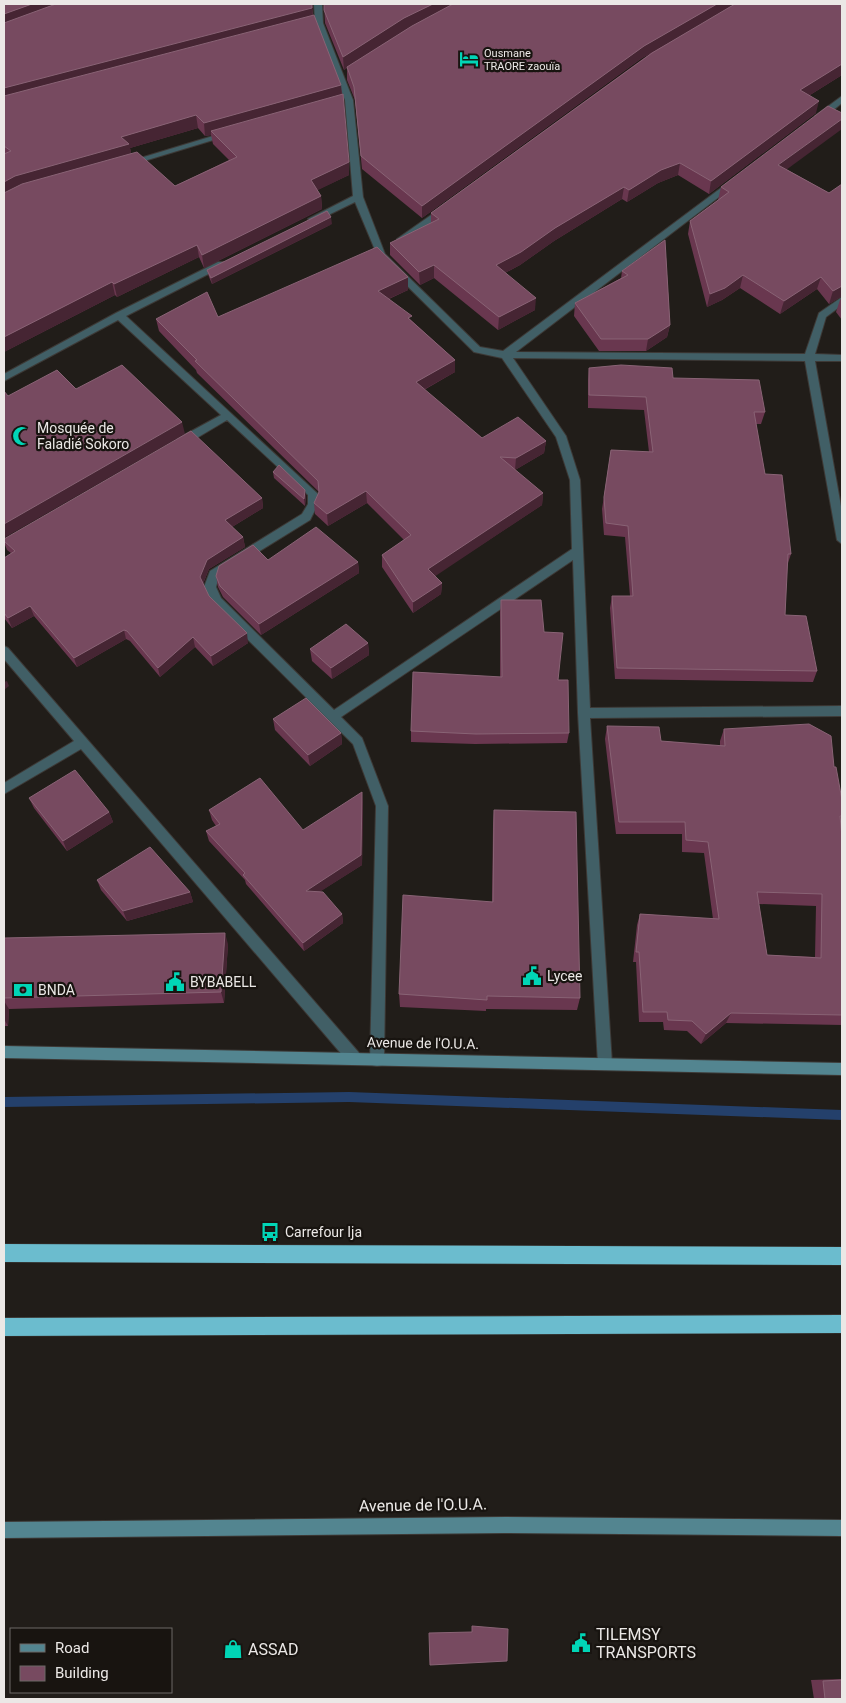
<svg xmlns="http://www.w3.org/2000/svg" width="846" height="1703" font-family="Roboto,sans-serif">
<rect width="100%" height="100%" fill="#211d19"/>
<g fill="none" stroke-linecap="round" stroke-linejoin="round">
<path fill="#24406b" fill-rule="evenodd" d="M 349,1092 L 842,1110 L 842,1120 L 349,1102 L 4,1107 L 4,1097 Z"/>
<g stroke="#3d3936" stroke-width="2">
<g id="street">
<path d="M 314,4 L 322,4 L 323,23 L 353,100 L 363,197 L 385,254 L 480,347 L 503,351 L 733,179 L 737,182 L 736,184 L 516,352 L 805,354 L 819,313 L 842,297 L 842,305 L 826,317 L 815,354 L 842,355 L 842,361 L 815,361 L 842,512 L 842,544 L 837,540 L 805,361 L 513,358 L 566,436 L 580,480 L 590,708 L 842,706 L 842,716 L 590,718 L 612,1064 L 610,1069 L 605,1070 L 600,1069 L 598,1064 L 578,713 L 573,560 L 341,717 L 362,738 L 388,806 L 384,1060 L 382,1065 L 377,1066 L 372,1065 L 370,1060 L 376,806 L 353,744 L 212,604 L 204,587 L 210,571 L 302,514 L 308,504 L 308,495 L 227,420 L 185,445 L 177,445 L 177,439 L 221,415 L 118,320 L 4,381 L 4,374 L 116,313 L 218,262 L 224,262 L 224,266 L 126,316 L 318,494 L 318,504 L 310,520 L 219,576 L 216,587 L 221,598 L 334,710 L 572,549 L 570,480 L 556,437 L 502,358 L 474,352 L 378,257 L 355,202 L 316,221 L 313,222 L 308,219 L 353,196 L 345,100 L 315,23 Z"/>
<path d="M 842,96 L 842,103 L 821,120 L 815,120 L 815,116 Z"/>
<path d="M 226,132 L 233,134 L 131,165 L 124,163 Z"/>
<path d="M 444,206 L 449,209 L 447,211 L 403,243 L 397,243 L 397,239 Z"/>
<path d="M 4,646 L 8,648 L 360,1054 L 362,1059 L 360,1064 L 355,1065 L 350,1064 L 81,749 L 4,794 L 4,783 L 74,741 L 4,659 Z"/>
</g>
</g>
<g stroke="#3d3936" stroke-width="2">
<g id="secondary">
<path d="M 4,1046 L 842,1063 L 842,1075 L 4,1058 Z"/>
<path d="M 504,1517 L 842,1520 L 842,1536 L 504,1533 L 4,1538 L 4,1522 Z"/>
</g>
</g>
<g stroke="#3d3936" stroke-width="1">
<g id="highway">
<path d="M 4,1244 L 842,1247 L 842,1265 L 4,1262 Z"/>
<path d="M 842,1315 L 842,1333 L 4,1336 L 4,1318 Z"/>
</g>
</g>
<use href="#street" fill="#415f66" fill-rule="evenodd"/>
<use href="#secondary" fill="#538590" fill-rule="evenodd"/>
<use href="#highway" fill="#6bbcce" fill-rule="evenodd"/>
</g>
<g fill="#69374f" fill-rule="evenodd">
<path d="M 4,4 L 312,4 L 313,16 L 341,85 L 349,175 L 317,190 L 321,196 L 322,209 L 204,268 L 199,257 L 117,297 L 115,295 L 4,352 ZM 198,128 L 205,136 L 211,135 L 213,144 L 229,160 L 175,186 L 131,153 L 130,148 Z"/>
<path d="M 323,4 L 842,4 L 842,75 L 810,95 L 816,113 L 709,194 L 678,175 L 658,183 L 627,202 L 622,199 L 554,241 L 520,265 L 505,273 L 535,310 L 498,330 L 434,278 L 420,285 L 390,255 L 390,243 L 431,223 L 431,213 L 651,53 L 642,58 L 422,218 L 362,169 L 355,100 L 347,80 L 347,68 L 344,70 L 325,23 L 324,4 Z"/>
<path d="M 786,169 L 829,193 L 842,296 L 829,304 L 817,289 L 780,314 L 740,288 L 722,300 L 707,307 L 688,234 L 690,221 L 718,200 L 721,187 Z"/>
<path d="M 332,224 L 212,284 L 209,277 L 207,270 Z"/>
<path d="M 665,240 L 670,325 L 667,337 L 646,351 L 599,351 L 574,316 L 575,303 L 621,278 L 622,271 Z"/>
<path d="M 408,277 L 408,290 L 389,299 L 412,321 L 455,360 L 455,372 L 424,390 L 482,438 L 546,441 L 544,453 L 515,470 L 543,493 L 542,505 L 434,576 L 442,583 L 441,594 L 413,613 L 382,567 L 382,555 L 404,540 L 367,503 L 328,526 L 315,514 L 314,503 L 319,492 L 197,373 L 196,370 L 159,331 L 156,319 L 218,317 Z"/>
<path d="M 842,297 L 842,320 L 836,312 L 840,300 Z"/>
<path d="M 589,368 L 673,378 L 765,412 L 761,424 L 756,424 L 765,474 L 791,554 L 787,566 L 785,615 L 817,671 L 813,682 L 615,679 L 610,608 L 612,596 L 630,596 L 625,537 L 604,535 L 602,509 L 611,450 L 649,452 L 644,410 L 588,408 L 588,380 Z"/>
<path d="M 273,472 L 306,496 L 305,506 L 274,478 Z"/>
<path d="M 262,498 L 263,508 L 232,527 L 243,537 L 245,547 L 209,569 L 203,584 L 209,596 L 248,643 L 213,666 L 195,647 L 160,677 L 130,641 L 126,639 L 77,667 L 34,616 L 12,628 L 4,618 L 4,558 L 11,553 L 7,550 L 4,542 L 4,539 Z"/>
<path d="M 268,560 L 358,562 L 359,573 L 261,635 L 223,597 L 218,587 L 216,576 Z"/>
<path d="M 501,600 L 544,632 L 558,680 L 569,733 L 567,743 L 475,744 L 411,742 L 411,731 L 500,677 L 500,612 Z"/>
<path d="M 368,643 L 369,655 L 332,679 L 312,661 L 310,649 Z"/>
<path d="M 273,719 L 341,733 L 342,744 L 310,766 L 275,730 Z"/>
<path d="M 607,726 L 661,741 L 720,746 L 720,741 L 724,729 L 834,767 L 842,800 L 842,821 L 841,824 L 842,837 L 842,1025 L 726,1023 L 701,1044 L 687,1031 L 664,1030 L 663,1022 L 639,1022 L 636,962 L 633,962 L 637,925 L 640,914 L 713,919 L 704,853 L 682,852 L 682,834 L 616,834 L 605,739 ZM 759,904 L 816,906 L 815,957 L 767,955 Z"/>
<path d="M 29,798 L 109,812 L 113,822 L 67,851 L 34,808 Z"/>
<path d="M 363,802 L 362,865 L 319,892 L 342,914 L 343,923 L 304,951 L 246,884 L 245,880 L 209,841 L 206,831 L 216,826 L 212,820 L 209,810 L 303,830 Z"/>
<path d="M 494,810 L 580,998 L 577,1010 L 486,1009 L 486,1011 L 400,1007 L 399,994 L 492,902 L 493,824 Z"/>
<path d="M 97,880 L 190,892 L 193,902 L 127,921 L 101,890 Z"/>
<path d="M 4,938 L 228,944 L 224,1003 L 9,1009 L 8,1026 L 4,1026 Z"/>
<path d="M 842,1679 L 842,1699 L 814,1699 L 811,1680 Z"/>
</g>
<g fill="#462533">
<path d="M 32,4 L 71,4 L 4,28 L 4,14 Z"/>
<path d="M 312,4 L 313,21 L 4,102 L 4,88 Z"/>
<path d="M 433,4 L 458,4 L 404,31 L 344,70 L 343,57 L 404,18 Z"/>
<path d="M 717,4 L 738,4 L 642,58 L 422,218 L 422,206 L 644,46 Z"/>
<path d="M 842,64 L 842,75 L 797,103 L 800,90 Z"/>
<path d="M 341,85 L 342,98 L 211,131 L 211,135 L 205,136 L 204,123 Z"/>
<path d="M 819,101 L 816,113 L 709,194 L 711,181 Z"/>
<path d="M 196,115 L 198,128 L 130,148 L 132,157 L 4,197 L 4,182 L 15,176 L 121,137 Z"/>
<path d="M 842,119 L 842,129 L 775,178 L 778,165 Z"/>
<path d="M 349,162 L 349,175 L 312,193 L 311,180 Z"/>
<path d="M 680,163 L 678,175 L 658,183 L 627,202 L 629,190 L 661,170 Z"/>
<path d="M 624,187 L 622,199 L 554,241 L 520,265 L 495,278 L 496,265 L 555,228 Z"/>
<path d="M 321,196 L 322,209 L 204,268 L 202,255 Z"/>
<path d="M 331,217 L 332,224 L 212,284 L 211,278 Z"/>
<path d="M 197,245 L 199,257 L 117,297 L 114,284 Z"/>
<path d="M 434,265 L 434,278 L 420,285 L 419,272 Z"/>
<path d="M 743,275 L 740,288 L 722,300 L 707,307 L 710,294 Z"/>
<path d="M 408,277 L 408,290 L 379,303 L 378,291 Z"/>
<path d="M 821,277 L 817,289 L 780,314 L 784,301 Z"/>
<path d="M 112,282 L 115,295 L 4,352 L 4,337 Z"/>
<path d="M 842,286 L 842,296 L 829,304 L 833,291 Z"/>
<path d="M 536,298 L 535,310 L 498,330 L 499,317 Z"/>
<path d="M 670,325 L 667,337 L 646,351 L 648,339 Z"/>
<path d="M 455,360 L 455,372 L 416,394 L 416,382 Z"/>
<path d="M 182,422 L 185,434 L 4,538 L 4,524 Z"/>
<path d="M 546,441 L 544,453 L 515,470 L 516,458 Z"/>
<path d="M 305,490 L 306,496 L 305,506 L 304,499 Z"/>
<path d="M 366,491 L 367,503 L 328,526 L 327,514 Z"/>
<path d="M 543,493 L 542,505 L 428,581 L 428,569 Z"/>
<path d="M 262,498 L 263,508 L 227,530 L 225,520 Z"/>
<path d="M 243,537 L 245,547 L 209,569 L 202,586 L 200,577 L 207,560 Z"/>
<path d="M 358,562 L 359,573 L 261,635 L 259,624 Z"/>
<path d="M 442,583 L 441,594 L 413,613 L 413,602 Z"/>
<path d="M 30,606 L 34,616 L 12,628 L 8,618 Z"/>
<path d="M 124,630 L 126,639 L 77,667 L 74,658 Z"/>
<path d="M 247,633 L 248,643 L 213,666 L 211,656 Z"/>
<path d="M 193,637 L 195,647 L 160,677 L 158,668 Z"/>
<path d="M 368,643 L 369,655 L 332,679 L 331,668 Z"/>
<path d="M 7,681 L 9,686 L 4,690 L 4,682 Z"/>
<path d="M 341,733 L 342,744 L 310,766 L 308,755 Z"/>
<path d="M 362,792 L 363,802 L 362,865 L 307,900 L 306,891 Z"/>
<path d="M 109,812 L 113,822 L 67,851 L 63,841 Z"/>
<path d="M 190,892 L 193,902 L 127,921 L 123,911 Z"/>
<path d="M 342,914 L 343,923 L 304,951 L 303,943 Z"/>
<path d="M 225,933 L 228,944 L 224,1003 L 221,992 Z"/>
<path d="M 4,1001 L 9,1009 L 8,1026 L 4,1019 Z"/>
<path d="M 731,1013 L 726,1023 L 701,1044 L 706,1034 Z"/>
</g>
<g fill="#774a60" stroke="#896375" fill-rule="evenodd">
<path d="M 4,4 L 32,4 L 4,14 Z"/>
<path d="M 56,4 L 312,4 L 312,8 L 4,88 L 4,23 Z"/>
<path d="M 324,4 L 433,4 L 404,18 L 343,57 L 324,10 Z"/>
<path d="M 453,4 L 717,4 L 644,46 L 422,206 L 361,156 L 354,87 L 347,67 L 412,26 Z"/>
<path d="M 735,4 L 842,4 L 842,64 L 800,90 L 819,101 L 711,181 L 680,163 L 661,170 L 629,190 L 624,187 L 555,228 L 521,252 L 496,265 L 536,298 L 499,317 L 434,265 L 419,272 L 390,243 L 439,219 L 431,213 L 652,53 Z"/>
<path d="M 314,15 L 341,85 L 204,123 L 196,115 L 179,120 L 121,137 L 129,144 L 15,176 L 4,182 L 4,154 L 11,151 L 4,146 L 4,96 Z"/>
<path d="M 343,94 L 349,162 L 311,180 L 321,196 L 202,255 L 197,245 L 114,284 L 112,282 L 4,337 L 4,193 L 22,184 L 137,152 L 175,186 L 237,157 L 211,131 Z"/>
<path d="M 828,106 L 842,113 L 842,119 L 778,165 L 829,193 L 842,184 L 842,286 L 833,291 L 821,277 L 784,301 L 743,275 L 725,288 L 710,294 L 690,221 L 729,192 L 721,187 Z"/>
<path d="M 327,211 L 331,217 L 211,278 L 207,270 Z"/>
<path d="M 665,240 L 670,325 L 648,339 L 601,339 L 575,303 L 628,275 L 622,271 Z"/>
<path d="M 377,247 L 408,277 L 378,291 L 412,316 L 408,318 L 455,360 L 416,382 L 482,438 L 518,417 L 546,441 L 516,458 L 500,457 L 543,493 L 428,569 L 442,583 L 413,602 L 382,555 L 411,535 L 366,491 L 327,514 L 314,503 L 319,492 L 318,481 L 195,361 L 197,360 L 156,319 L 207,292 L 218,317 Z"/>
<path d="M 122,365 L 182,422 L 4,524 L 4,391 L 8,396 L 57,370 L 76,389 Z"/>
<path d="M 621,365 L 672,368 L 673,378 L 759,380 L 765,412 L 754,412 L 765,474 L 782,475 L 791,554 L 788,554 L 785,615 L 806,616 L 817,671 L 617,668 L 612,596 L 633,596 L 628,526 L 606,523 L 604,497 L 611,450 L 653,452 L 646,397 L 589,395 L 589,368 Z"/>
<path d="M 191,431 L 262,498 L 225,520 L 243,537 L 207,560 L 200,577 L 209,596 L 247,633 L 211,656 L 193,637 L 158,668 L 127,631 L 124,630 L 74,658 L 30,606 L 8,618 L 4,613 L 4,558 L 15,551 L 4,541 L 4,539 Z"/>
<path d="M 279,465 L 305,490 L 304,499 L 273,472 Z"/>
<path d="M 316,527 L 358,562 L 259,624 L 220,586 L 216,576 L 219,566 L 253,545 L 268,560 Z"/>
<path d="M 501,600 L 541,600 L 544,632 L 563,633 L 558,680 L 568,680 L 569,733 L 476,734 L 411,731 L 413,672 L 502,677 Z"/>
<path d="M 346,624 L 368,643 L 331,668 L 310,649 Z"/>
<path d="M 306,698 L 341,733 L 308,755 L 273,719 Z"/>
<path d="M 809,724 L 831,736 L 834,767 L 836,767 L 842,800 L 842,816 L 840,816 L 842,837 L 842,1015 L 731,1013 L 706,1034 L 692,1021 L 668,1020 L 667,1012 L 643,1012 L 639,952 L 636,952 L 640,914 L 719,919 L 708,842 L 686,840 L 685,822 L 619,822 L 607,726 L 659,727 L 661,741 L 725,746 L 724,729 ZM 757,892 L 822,894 L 821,958 L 767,955 Z"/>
<path d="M 75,770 L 109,812 L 63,841 L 29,798 Z"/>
<path d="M 260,778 L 303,830 L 362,792 L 361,855 L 306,891 L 323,892 L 342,914 L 303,943 L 243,875 L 245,873 L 206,831 L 220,824 L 209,810 Z"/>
<path d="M 494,810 L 576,812 L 580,998 L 487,996 L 487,1000 L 399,994 L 403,895 L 493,902 Z"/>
<path d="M 150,847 L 190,892 L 123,911 L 97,880 Z"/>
<path d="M 225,933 L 221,992 L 4,998 L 4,938 Z"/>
<path d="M 472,1626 L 508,1629 L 507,1661 L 430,1665 L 429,1633 L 472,1632 Z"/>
<path d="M 842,1680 L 842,1699 L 825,1699 L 823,1681 Z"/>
</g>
<defs>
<g id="hotel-bare" transform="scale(1.5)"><path d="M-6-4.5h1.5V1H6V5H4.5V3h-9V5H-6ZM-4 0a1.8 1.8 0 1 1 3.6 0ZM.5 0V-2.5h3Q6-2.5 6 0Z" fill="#01d5b6" stroke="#181410" stroke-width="2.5" paint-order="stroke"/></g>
<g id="mosque-bare" transform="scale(1.5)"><path d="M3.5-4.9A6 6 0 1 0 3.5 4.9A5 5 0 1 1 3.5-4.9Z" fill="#01d5b6" stroke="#181410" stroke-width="2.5" paint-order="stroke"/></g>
<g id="civic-bare" transform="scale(1.5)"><path d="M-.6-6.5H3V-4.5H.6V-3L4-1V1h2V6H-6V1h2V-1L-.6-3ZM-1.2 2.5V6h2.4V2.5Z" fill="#01d5b6" stroke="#181410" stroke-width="2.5" paint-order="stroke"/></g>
<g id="bank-bare" transform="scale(1.5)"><path d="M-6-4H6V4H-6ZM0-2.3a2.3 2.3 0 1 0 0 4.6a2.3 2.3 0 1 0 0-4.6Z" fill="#01d5b6" stroke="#181410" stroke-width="2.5" paint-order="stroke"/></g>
<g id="bus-bare" transform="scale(1.5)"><path d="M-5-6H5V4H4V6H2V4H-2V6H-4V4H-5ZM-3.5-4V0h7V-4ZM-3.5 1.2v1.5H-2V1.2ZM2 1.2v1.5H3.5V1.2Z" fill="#01d5b6" stroke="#181410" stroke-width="2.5" paint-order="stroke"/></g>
<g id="shop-bare" transform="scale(1.5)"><path d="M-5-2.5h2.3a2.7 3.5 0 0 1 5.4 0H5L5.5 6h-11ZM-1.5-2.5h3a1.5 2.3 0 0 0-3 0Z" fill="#01d5b6" stroke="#181410" stroke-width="2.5" paint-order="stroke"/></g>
</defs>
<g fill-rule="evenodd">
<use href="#hotel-bare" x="469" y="59"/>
<use href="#mosque-bare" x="22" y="436"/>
<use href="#civic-bare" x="532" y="976"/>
<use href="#civic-bare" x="175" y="982"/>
<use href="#bank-bare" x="23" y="990"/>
<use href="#bus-bare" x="270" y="1232"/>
<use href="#civic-bare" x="581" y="1643"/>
<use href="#shop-bare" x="233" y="1649"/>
</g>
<g text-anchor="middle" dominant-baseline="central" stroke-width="4.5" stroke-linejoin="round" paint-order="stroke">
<g font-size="11" fill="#ebe8e6" stroke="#181410" text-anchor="start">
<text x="484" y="53">Ousmane<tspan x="484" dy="13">TRAORE zaouïa</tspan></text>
</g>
<g font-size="14" fill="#ebe8e6" stroke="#181410" text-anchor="start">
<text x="37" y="428">Mosquée de<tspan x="37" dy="16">Faladié Sokoro</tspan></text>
<text x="547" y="976">Lycee</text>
<text x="190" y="982">BYBABELL</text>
<text x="38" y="990">BNDA</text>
<text x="285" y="1232">Carrefour Ija</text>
</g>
<g font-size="14" fill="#ebe8e6" stroke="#181410">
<text transform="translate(423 1043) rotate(1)">Avenue de l'O.U.A.</text>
</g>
<g font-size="16" fill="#ebe8e6" stroke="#181410">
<text transform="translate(423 1505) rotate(-1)">Avenue de l'O.U.A.</text>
</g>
<g font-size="16" fill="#ebe8e6" stroke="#181410" text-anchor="start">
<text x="596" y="1634">TILEMSY<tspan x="596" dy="18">TRANSPORTS</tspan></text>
<text x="248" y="1649">ASSAD</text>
</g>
</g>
<rect width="846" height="1703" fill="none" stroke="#ebe8e6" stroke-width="10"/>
<rect x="10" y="1628" width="162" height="65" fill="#181410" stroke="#6c6966"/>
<rect x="20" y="1644" width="25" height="8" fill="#538590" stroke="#6c6966"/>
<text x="55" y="1653" font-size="15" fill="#ebe8e6">Road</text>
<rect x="20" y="1666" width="25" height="15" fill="#774a60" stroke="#6c6966"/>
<text x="55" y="1678" font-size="15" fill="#ebe8e6">Building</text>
</svg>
